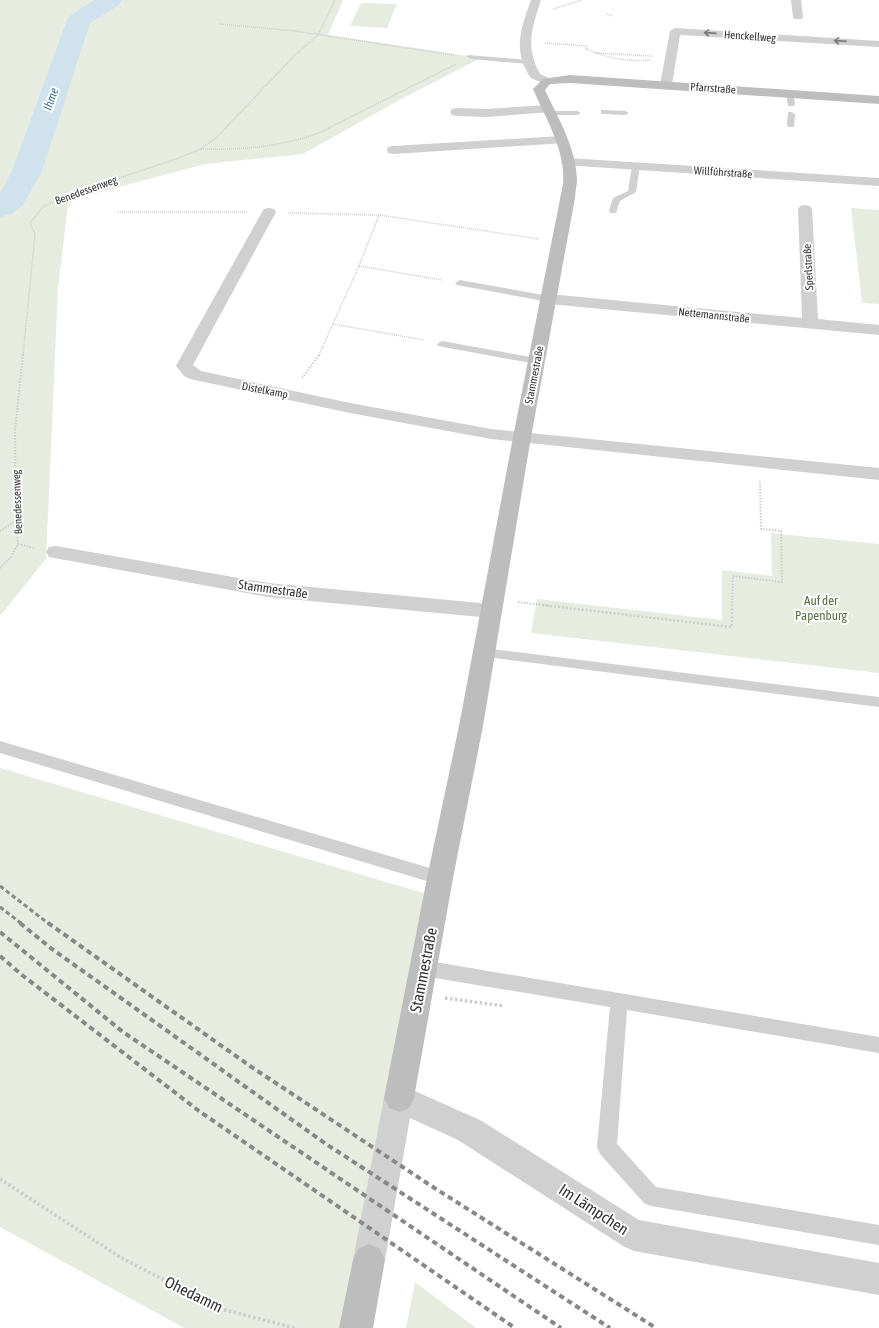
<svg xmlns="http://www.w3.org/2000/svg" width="879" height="1328" font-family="'Asap Condensed',sans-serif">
<rect width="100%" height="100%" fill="#fff"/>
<g fill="#e6ecdf">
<path d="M 0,0 L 343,0 L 328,35 L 481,58 L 403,98 L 303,154 L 205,164 L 78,198 L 68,205 L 58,288 L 46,559 L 0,616 Z"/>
<path d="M 361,3 L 397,4 L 387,28 L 350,26 Z"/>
<path d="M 851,208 L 879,210 L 879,304 L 862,303 Z"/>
<path d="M 771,533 L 879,544 L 879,673 L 531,633 L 537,599 L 722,620 L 722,570 L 772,576 Z"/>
<path d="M 0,768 L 437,897 L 356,1328 L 184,1328 L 0,1227 Z"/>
<path d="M 415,1282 L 476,1328 L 406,1328 Z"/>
</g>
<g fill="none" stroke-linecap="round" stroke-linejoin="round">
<path fill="#cfe2ee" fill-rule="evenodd" d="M 94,0 L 122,0 L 119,5 L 90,23 L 42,171 L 22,206 L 11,214 L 0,217 L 0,193 L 12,171 L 67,20 L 71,15 Z"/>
<g stroke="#cdcdcd" stroke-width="1.5" stroke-dasharray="1 1" stroke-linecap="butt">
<path d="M 553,9 L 582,0"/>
<path d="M 607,14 L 613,16"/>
<path d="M 219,24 L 295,31 L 454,55"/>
<path d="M 545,43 L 587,46 L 586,49 C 607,58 628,62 651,60"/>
<path d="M 595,53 L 652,56"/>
<path d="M 201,149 C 242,150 280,147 319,133 L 456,64"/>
<path d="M 118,212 L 247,212"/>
<path d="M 288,213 L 379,215 L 539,239"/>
<path d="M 359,266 L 442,280"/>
<path d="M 333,324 L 424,340"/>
<path d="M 23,355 L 35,234 L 30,223 L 43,207 L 68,195 L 176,159 L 201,149 L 217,137 L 295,55 L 318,35 L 335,0"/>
<path d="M 319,355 L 359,266 L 379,215"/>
</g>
<g stroke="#cdcdcd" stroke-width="2" stroke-dasharray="1.5 1.5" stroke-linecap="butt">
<path d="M 302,378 L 320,354"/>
<path d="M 0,531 L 16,521"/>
<path d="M 18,544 L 34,548"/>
<path d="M 0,568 L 11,557 L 18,544 L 16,521 L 15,431 L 23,354"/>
<path d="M 518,602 L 551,606"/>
<path d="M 732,606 L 733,576 L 782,582 L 781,531 L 761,529 L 760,481"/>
</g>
<path stroke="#cdcdcd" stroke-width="2.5" stroke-dasharray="2 2" stroke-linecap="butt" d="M 542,605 L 732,627 L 732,605"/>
<g stroke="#cdcdcd" stroke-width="3.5" stroke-dasharray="2.5 2.5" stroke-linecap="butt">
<path d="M 445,998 L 504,1006"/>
<path d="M 0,1179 L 120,1257 L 217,1308 L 295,1328"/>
</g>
<g fill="#d0d0d0" fill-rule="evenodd">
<path d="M 468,55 L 528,60 L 532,62 L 528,64 L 471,59 L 467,57 Z"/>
<path d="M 787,92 L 793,92 L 795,104 L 794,106 L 788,106 L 786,94 Z"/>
<path d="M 601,110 L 625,111 L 629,113 L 625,115 L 604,114 L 601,114 Z"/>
<path d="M 546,111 L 577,111 L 581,113 L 577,115 L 549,115 L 545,113 Z"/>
<path d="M 788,112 L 791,112 L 795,114 L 794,127 L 788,127 L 787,125 Z"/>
<path d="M 636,163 L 640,166 L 636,192 L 620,201 L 616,213 L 610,213 L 609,211 L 613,198 L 628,191 L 632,166 Z"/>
<path d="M 460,280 L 549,296 L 554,299 L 549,302 L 457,285 L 455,283 Z"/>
<path d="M 442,341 L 536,358 L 541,361 L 536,364 L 438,346 L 437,344 Z"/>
<path d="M 484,648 L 879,697 L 879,707 L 479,656 L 477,653 L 479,650 Z"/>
<path d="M 0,741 L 440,871 L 446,873 L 448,878 L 446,883 L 440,885 L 0,753 Z"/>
<path d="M 423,960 L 879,1037 L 879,1053 L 627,1010 L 617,1144 L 656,1187 L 879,1225 L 879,1245 L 651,1206 L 644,1203 L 600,1154 L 597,1147 L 610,1007 L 423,976 L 417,973 L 414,968 L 417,963 Z"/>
</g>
<g fill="#d0d0d0" fill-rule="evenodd">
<path d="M 531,0 L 541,0 C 532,28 525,46 540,74 L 551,79 L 553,81 L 551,83 L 547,85 L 531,78 C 512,51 521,28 531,0 Z"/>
<path d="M 791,0 L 801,0 L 803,17 L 802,19 L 794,19 L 793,17 Z"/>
<path d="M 675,28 L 879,41 L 879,47 L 680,35 L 672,85 L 670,87 L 662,87 L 660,85 L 670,31 Z"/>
<path d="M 547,105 L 551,106 L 553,109 L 551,112 L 487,117 L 456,116 L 452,115 L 450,112 L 452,109 L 456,108 L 487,109 Z"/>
<path d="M 561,136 L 566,137 L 567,140 L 566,143 L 393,154 L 388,153 L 387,150 L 388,147 L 393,146 Z"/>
<path d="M 568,158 L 879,178 L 879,186 L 563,165 L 561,162 L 563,159 Z"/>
<path d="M 805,205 L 810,206 L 812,209 L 818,319 L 879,325 L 879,335 L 549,304 L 544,302 L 541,299 L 544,296 L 549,294 L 802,318 L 798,209 L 800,206 Z"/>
<path d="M 269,208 L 274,209 L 276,212 L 193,365 L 201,371 L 350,403 L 491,429 L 879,468 L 879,480 L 491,439 L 350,413 L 190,379 L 184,376 L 176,366 L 262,212 L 264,209 Z"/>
<path d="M 56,546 L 268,583 L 491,604 L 498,606 L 502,611 L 498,616 L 491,618 L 268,597 L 49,557 L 46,552 L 49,547 Z"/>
<path d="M 399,1084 L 480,1120 L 639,1220 L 879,1263 L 879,1295 L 634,1251 L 623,1246 L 458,1140 L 410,1118 L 385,1260 L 380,1271 L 369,1276 L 358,1271 L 353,1260 L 384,1098 L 389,1088 Z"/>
</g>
<g fill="#bdbdbd" fill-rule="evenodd">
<path d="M 570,75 L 879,96 L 879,104 L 570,83 L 550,84 L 545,90 C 558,118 576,147 577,180 C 577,186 575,192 575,198 L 531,437 L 483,726 L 453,878 L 414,1098 L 409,1108 L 399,1112 L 389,1108 L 384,1098 L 427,878 L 459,726 L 513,437 L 563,184 C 566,151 546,119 533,89 L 543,79 Z"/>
<path d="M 369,1244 L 380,1249 L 385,1260 L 373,1328 L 339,1328 L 353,1260 L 358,1249 Z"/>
</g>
<g stroke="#888" stroke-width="3" stroke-dasharray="4.5 3" stroke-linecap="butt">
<path d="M 0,886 L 49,924"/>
<path d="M 0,907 L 22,924"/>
</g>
<g stroke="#888" stroke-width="4" stroke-dasharray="5.5 4" stroke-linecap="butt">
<path d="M 20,923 L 52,949 L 326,1144 L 610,1328"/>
<path d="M 48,923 L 250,1066 L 436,1189 L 656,1328"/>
<path d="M 0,932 L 123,1032 L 561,1328"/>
<path d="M 0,956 L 22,975 L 199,1111 L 515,1328"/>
</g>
</g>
<defs><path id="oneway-shaft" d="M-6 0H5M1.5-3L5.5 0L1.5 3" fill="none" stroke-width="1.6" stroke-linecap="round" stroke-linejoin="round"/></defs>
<g stroke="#7a7a7a">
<use href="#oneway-shaft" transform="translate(710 33) rotate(-176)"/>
<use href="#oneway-shaft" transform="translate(840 41) rotate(-176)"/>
</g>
<g text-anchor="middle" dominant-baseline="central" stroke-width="4" stroke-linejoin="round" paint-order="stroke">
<g font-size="11" fill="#333" stroke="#fff">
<text transform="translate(750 36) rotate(4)">Henckellweg</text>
<text transform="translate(713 88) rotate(4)">Pfarrstraße</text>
<text transform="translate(723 172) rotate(4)">Willführstraße</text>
<text transform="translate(86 190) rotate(-20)">Benedessenweg</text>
<text transform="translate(808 267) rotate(-93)">Sperlstraße</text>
<text transform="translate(714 315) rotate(6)">Nettemannstraße</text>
<text transform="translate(534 375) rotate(-79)">Stammestraße</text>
<text transform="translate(265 390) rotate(11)">Distelkamp</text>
<text transform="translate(17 502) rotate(-92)">Benedessenweg</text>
</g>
<g font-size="12" font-style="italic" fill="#3f7597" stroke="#fff">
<text transform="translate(51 99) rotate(-71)">Ihme</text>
</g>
<g font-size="13" fill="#333" stroke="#fff">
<text transform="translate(273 589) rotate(8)">Stammestraße</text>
</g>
<g font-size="13" fill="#56703f" stroke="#fff">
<text x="821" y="600">Auf der<tspan x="821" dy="15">Papenburg</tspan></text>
</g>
<g font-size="16" fill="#333" stroke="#fff">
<text transform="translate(423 970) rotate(-79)">Stammestraße</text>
<text transform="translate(594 1209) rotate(33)">Im Lämpchen</text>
<text transform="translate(194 1294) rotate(26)">Ohedamm</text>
</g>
</g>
</svg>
